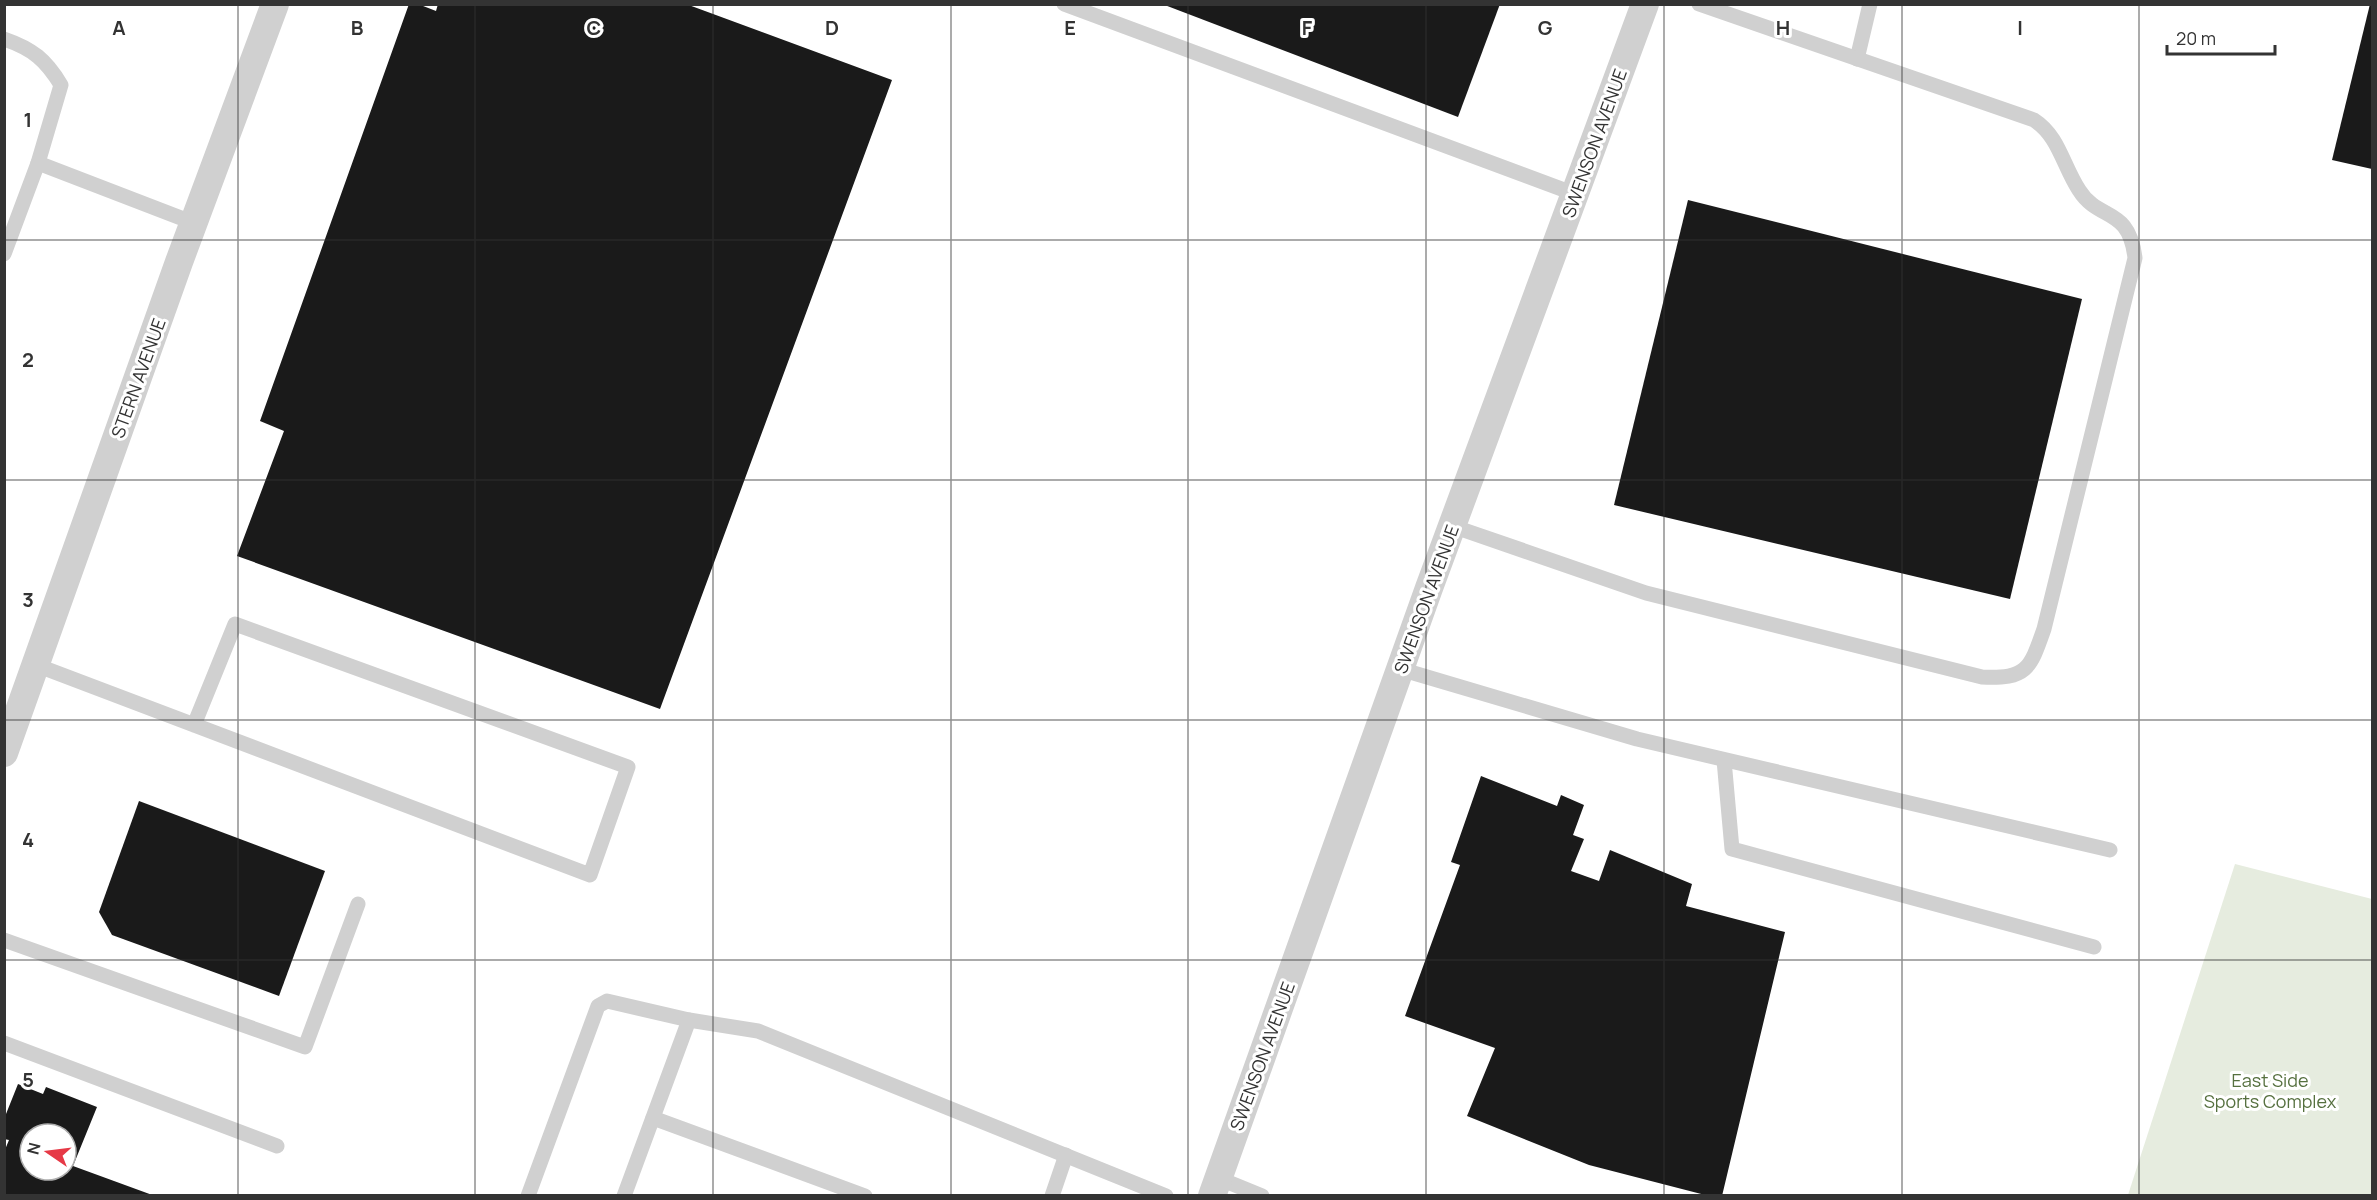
<svg xmlns="http://www.w3.org/2000/svg" width="2377" height="1200" font-family="Manrope,sans-serif">
<rect width="100%" height="100%" fill="#fff"/>
<path fill="#e6ecdf" d="M 2235,864 L 2372,899 L 2372,1195 L 2128,1195 Z"/>
<g fill="#1a1a1a" fill-rule="evenodd">
<path d="M 409,4 L 418,4 L 436,11 L 438,4 L 686,4 L 892,80 L 660,709 L 237,556 L 284,431 L 260,421 Z"/>
<path d="M 1162,4 L 1500,4 L 1458,117 Z"/>
<path d="M 2370,4 L 2372,4 L 2372,169 L 2332,160 Z"/>
<path d="M 1688,200 L 2082,299 L 2010,599 L 1614,505 Z"/>
<path d="M 1481,776 L 1557,806 L 1561,795 L 1584,805 L 1573,835 L 1584,839 L 1571,871 L 1599,881 L 1610,850 L 1692,884 L 1686,906 L 1785,932 L 1722,1196 L 1709,1196 L 1589,1165 L 1467,1116 L 1495,1048 L 1405,1016 L 1460,865 L 1451,862 Z"/>
<path d="M 139,801 L 325,871 L 279,996 L 112,935 L 99,912 Z"/>
<path d="M 18,1084 L 43,1094 L 46,1087 L 97,1107 L 73,1166 L 155,1196 L 4,1196 L 4,1152 L 9,1140 L 4,1139 L 4,1119 ZM 30,1134 L 66,1134 L 66,1170 L 30,1170 Z"/>
</g>
<g fill="none" stroke-linecap="round" stroke-linejoin="round">
<g stroke="#d0d0d0" stroke-width="15">
<path d="M 1064,4 L 1575,194"/>
<path d="M 4,39 C 33,49 46,60 61,85 L 38,163"/>
<path d="M 1857,59 L 1870,4"/>
<path d="M 4,254 L 38,163 L 194,223"/>
<path d="M 1452,526 L 1646,593 L 1982,677 C 2027,679 2030,669 2044,629 L 2135,258 C 2129,206 2099,222 2079,190 C 2063,166 2059,136 2034,120 L 1699,4"/>
<path d="M 36,665 L 590,875 L 628,767 L 235,624 L 194,725"/>
<path d="M 1400,669 L 1637,739 L 2110,850"/>
<path d="M 1724,760 L 1732,849 L 2094,947"/>
<path d="M 4,940 L 305,1047 L 358,904"/>
<path d="M 4,1043 L 277,1146"/>
<path d="M 653,1118 L 865,1196"/>
<path d="M 1218,1178 L 1262,1196"/>
<path d="M 528,1196 L 598,1006 L 607,1001 L 689,1020"/>
<path d="M 624,1196 L 689,1020 L 758,1031 L 1166,1196"/>
<path d="M 1052,1196 L 1066,1155"/>
</g>
<g stroke="#d0d0d0" stroke-width="28">
<path d="M 4,753 L 179,262 L 275,4"/>
<path d="M 1212,1196 L 1429,588 L 1645,4"/>
</g>
</g>
<path fill="none" stroke="#333" stroke-width="1.5" stroke-opacity="0.55" d="M 238,4 L 238,1196M 475,4 L 475,1196M 713,4 L 713,1196M 951,4 L 951,1196M 1188,4 L 1188,1196M 1426,4 L 1426,1196M 1664,4 L 1664,1196M 1902,4 L 1902,1196M 2139,4 L 2139,1196M 4,240 L 2372,240M 4,480 L 2372,480M 4,720 L 2372,720M 4,960 L 2372,960"/>
<g text-anchor="middle" dominant-baseline="central" stroke-width="6" stroke-linejoin="round" paint-order="stroke">
<g font-size="18" fill="#333" stroke="#fff">
<text transform="translate(1594 143) rotate(-70)">SWENSON AVENUE</text>
<text transform="translate(138 378) rotate(-70)">STERN AVENUE</text>
<text transform="translate(1426 599) rotate(-70)">SWENSON AVENUE</text>
<text transform="translate(1262 1056) rotate(-70)">SWENSON AVENUE</text>
</g>
<g font-size="18" fill="#56703f" stroke="#fff">
<text x="2270" y="1080">East Side<tspan x="2270" dy="21">Sports Complex</tspan></text>
</g>
</g>
<g font-size="20" text-anchor="middle" font-weight="bold" fill="#333" stroke="#fff" stroke-width="6" stroke-linejoin="round" paint-order="stroke">
<text x="119" y="35">A</text>
<text x="357" y="35">B</text>
<text x="594" y="35">C</text>
<text x="832" y="35">D</text>
<text x="1070" y="35">E</text>
<text x="1307" y="35">F</text>
<text x="1545" y="35">G</text>
<text x="1783" y="35">H</text>
<text x="2020" y="35">I</text>
<text x="28" y="127">1</text>
<text x="28" y="367">2</text>
<text x="28" y="607">3</text>
<text x="28" y="847">4</text>
<text x="28" y="1087">5</text>
</g>
<rect width="2377" height="1200" fill="none" stroke="#333333" stroke-width="12"/>
<g transform="translate(48 1152) rotate(284)"><circle r="28" fill="#ffffff" stroke="#adadad" stroke-width="1.5"/>
<path d="M0-4.5L10 22L0 15L-10 22Z" fill="#e63946"/>
<text y="-9" font-size="16" font-weight="bold" text-anchor="middle" fill="#333333">N</text>
</g>
<path d="M2167 45v9h108v-9" fill="none" stroke="#333333" stroke-width="3"/>
<text x="2176" y="45" font-size="18" fill="#333333" stroke="#ffffff" stroke-width="4.5" paint-order="stroke">20 m</text>
</svg>
